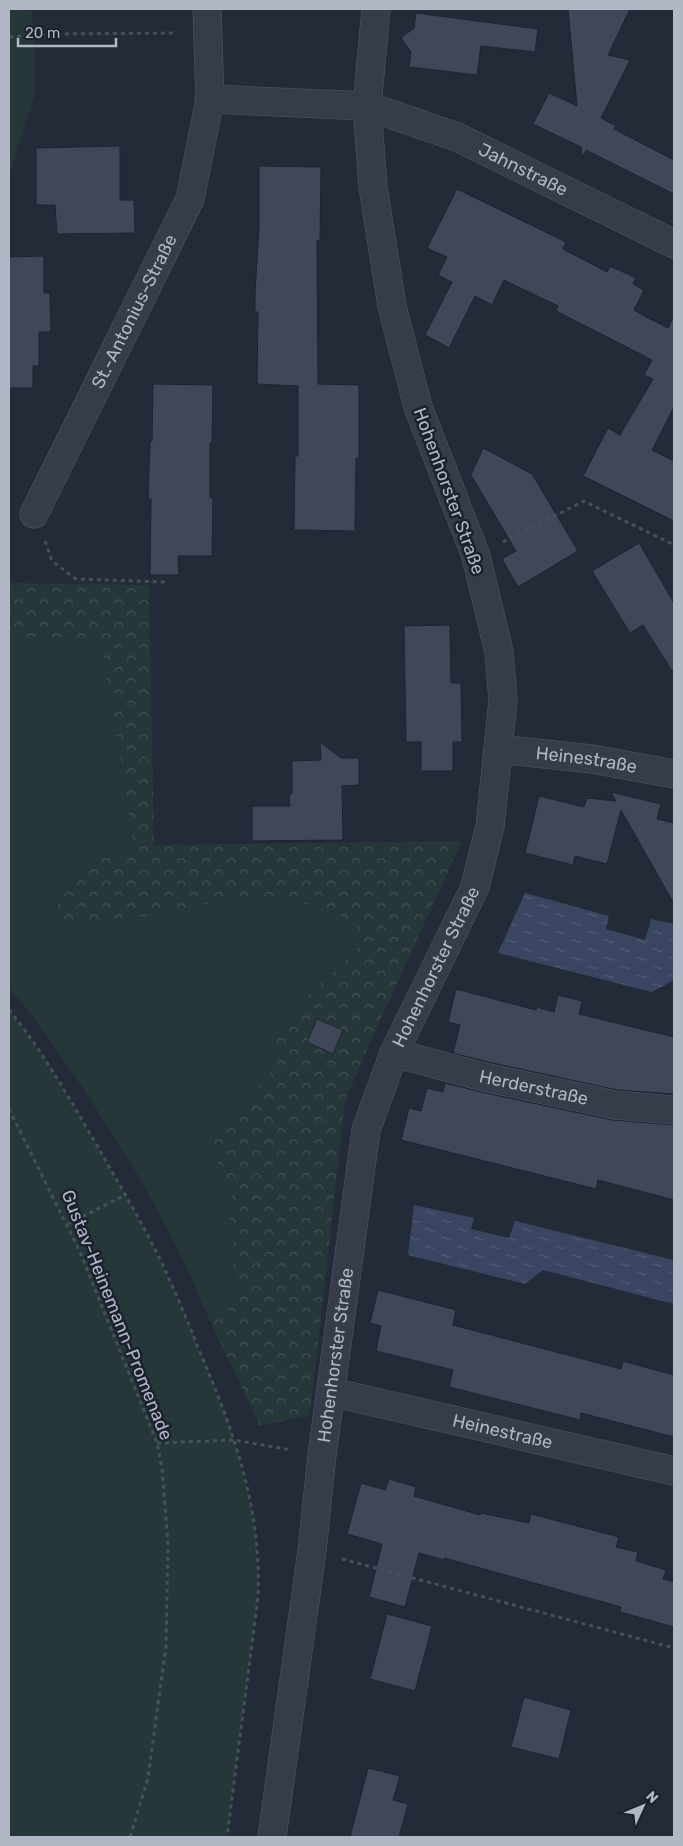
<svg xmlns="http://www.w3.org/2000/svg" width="683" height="1846" font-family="Rubik,sans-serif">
<defs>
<pattern id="forest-crowns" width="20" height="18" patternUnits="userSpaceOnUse" patternTransform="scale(1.25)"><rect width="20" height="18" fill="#26373a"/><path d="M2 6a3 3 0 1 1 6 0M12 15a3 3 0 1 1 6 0" fill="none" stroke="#435255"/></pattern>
<pattern id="water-ripples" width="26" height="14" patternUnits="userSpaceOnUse" patternTransform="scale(1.25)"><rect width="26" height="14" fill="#394561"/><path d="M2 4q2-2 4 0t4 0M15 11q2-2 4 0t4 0" fill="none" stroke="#535e76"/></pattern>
</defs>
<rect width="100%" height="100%" fill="#232a38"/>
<path fill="url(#forest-crowns)" d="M 9,583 L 149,585 L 154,845 L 462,841 L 372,1038 L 345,1101 L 310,1415 L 260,1426 L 205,1310 L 224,1319 L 237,1294 L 233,1269 L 233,1245 L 229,1211 L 232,1194 L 226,1175 L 211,1152 L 213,1130 L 248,1099 L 271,1071 L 280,1025 L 313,990 L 344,917 L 315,905 L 260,900 L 206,904 L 165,915 L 45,926 L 72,880 L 90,854 L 134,849 L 101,640 L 9,636 Z"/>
<g fill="#26373a">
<path d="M 9,9 L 31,9 L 35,42 L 34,97 L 9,176 Z"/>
<path d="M 9,636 L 101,640 L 134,850 L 90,854 L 72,880 L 45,926 L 165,915 L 206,904 L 260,900 L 315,905 L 344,917 L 357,926 L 363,939 L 356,951 L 313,990 L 280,1025 L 271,1071 L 248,1099 L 213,1130 L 211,1152 L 226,1175 L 232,1194 L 229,1211 L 233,1245 L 233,1269 L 237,1294 L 224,1320 L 205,1310 L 186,1266 L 144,1185 L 87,1094 L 35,1019 L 9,988 Z"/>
<path d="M 9,1010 C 43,1051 70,1100 98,1147 C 119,1184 141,1221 160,1259 C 174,1289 187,1319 199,1350 C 234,1431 262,1509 258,1598 L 227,1837 L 9,1837 Z"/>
</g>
<g fill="url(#water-ripples)">
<path d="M 525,893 L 609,916 L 606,929 L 645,940 L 651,919 L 674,924 L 674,980 L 652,992 L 498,953 Z"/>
<path d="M 414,1205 L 474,1218 L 471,1229 L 509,1238 L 515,1221 L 674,1260 L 674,1304 L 543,1270 L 525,1284 L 408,1255 Z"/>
</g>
<g fill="#3f4758" stroke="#1e2330">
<path d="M 568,9 L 630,9 L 608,55 L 630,60 L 601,118 L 616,126 L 614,129 L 674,160 L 674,194 L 586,150 L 582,158 L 581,147 L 533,124 L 549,93 L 577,106 Z"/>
<path d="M 416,13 L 538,29 L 535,52 L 481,46 L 477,75 L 409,67 L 411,52 L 401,38 L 414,28 Z"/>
<path d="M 120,146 L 120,200 L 134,200 L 135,233 L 57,234 L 55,205 L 36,205 L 36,148 Z"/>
<path d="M 259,166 L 321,167 L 320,241 L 317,241 L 318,384 L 359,385 L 359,458 L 356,458 L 355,531 L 294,530 L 295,456 L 298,456 L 298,386 L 257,384 L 258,312 L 255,312 L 255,293 L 259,228 Z"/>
<path d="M 457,189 L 566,242 L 563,249 L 607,272 L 610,266 L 636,278 L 633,284 L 644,290 L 634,310 L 646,317 L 668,328 L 674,315 L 674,407 L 652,450 L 674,461 L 674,521 L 583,476 L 608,428 L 620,435 L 653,379 L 644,375 L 652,360 L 556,311 L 558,306 L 504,280 L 492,305 L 475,296 L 449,348 L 425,335 L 452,282 L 438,275 L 447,257 L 427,248 Z"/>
<path d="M 44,256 L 44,293 L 50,293 L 51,332 L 39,332 L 39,366 L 33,366 L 33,388 L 9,388 L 9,257 Z"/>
<path d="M 153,384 L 213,385 L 212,443 L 210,443 L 210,498 L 213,498 L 212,556 L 178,556 L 179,575 L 150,575 L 151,499 L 148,499 L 150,441 L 152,441 Z"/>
<path d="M 483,448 L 532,474 L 578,551 L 518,587 L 502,559 L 516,551 L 471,475 Z"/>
<path d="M 639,543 L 674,603 L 674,674 L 643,625 L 630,633 L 592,571 Z"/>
<path d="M 450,625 L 451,683 L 461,683 L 462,742 L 453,742 L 453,771 L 421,771 L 421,742 L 406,742 L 404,626 Z"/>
<path d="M 320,742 L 341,758 L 359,758 L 359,785 L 342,786 L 343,840 L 252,841 L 252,806 L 290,806 L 289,794 L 292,794 L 292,761 L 321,760 Z"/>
<path d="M 611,792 L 661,804 L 657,819 L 674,823 L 674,904 L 621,810 L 607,864 L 575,856 L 573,865 L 525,853 L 539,796 L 584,807 L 587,798 L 616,801 Z"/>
<path d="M 456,989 L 536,1010 L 537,1007 L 554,1012 L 558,995 L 582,1001 L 579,1014 L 674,1037 L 674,1094 L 617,1090 L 488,1062 L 453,1053 L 460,1025 L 448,1022 Z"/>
<path d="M 317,1019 L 343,1030 L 333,1054 L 307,1042 Z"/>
<path d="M 445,1083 L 481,1092 L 612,1120 L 674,1125 L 674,1200 L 598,1180 L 596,1189 L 401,1140 L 409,1108 L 421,1111 L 427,1088 L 443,1092 Z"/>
<path d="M 378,1290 L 456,1310 L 453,1325 L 621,1369 L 623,1361 L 674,1375 L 674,1437 L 581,1413 L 580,1420 L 449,1387 L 453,1370 L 376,1351 L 381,1326 L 370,1323 Z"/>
<path d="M 389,1479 L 416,1487 L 414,1496 L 480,1515 L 481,1513 L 529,1523 L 531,1514 L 619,1537 L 616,1547 L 638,1552 L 636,1561 L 666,1570 L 663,1579 L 674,1582 L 674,1627 L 620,1612 L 621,1607 L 444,1558 L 444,1560 L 419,1553 L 405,1607 L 369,1597 L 382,1544 L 347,1534 L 361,1483 L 385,1490 Z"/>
<path d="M 387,1614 L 432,1626 L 415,1691 L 370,1679 Z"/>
<path d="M 524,1697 L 571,1710 L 559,1759 L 511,1747 Z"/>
<path d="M 368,1768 L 400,1776 L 393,1800 L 408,1804 L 399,1837 L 350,1837 Z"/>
</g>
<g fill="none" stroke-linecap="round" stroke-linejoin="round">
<g stroke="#545a67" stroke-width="29">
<g id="minor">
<path id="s1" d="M 210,99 L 367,106 L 457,137 L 674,244"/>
<path id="s2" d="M 34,514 L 190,199 L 210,99 L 207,9"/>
<path id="s3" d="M 498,749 L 592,759 L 674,774"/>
<path id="s4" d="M 394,1053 L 484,1077 L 615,1105 L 674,1110"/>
<path id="s5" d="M 331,1392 L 674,1471"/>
<path id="s6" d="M 272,1837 L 312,1551 L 322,1455 L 366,1130 L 394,1053 L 475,887 L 490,826 L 503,701 L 499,652 L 476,556 L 418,407 L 392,306 L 373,187 L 367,106 L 376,9"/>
</g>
</g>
<g stroke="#425257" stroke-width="3" stroke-dasharray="4 4" stroke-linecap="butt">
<path d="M 9,37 L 52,34 L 177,33"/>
<path d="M 45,541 L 52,561 L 76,579 L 167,582"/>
<path d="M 503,542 L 584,501 L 674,545"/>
<path d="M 9,1010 C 43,1051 70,1100 98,1147 C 119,1184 141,1221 160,1259 C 174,1289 187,1319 199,1350 C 234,1431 262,1509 258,1598 L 227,1837"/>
<path d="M 9,1109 L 80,1252 L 157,1443 L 162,1468 L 168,1545 L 166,1646 L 148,1778 L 130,1837"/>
<path d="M 68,1224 L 125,1195"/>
<path d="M 157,1443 L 234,1440 L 292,1450"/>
<path d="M 342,1559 L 674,1648"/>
</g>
<use href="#minor" stroke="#363c49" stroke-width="28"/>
</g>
<g text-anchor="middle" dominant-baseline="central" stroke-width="5" stroke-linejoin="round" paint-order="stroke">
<g font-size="18" fill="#b1b7c5" stroke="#1c212e">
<text stroke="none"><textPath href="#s1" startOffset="326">Jahnstraße</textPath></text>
<text stroke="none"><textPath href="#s2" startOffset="226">St.-Antonius-Straße</textPath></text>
<text transform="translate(449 491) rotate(70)">Hohenhorster Straße</text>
<text stroke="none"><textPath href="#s3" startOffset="89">Heinestraße</textPath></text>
<text stroke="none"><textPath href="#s6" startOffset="891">Hohenhorster Straße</textPath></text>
<text stroke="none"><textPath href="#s4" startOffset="144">Herderstraße</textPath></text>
<text transform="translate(117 1315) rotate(68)">Gustav-Heinemann-Promenade</text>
<text stroke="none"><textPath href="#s6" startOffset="486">Hohenhorster Straße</textPath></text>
<text stroke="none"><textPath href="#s5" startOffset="176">Heinestraße</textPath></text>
</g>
</g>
<rect width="683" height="1846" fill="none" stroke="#b1b7c5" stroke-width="20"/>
<g transform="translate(643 1806) rotate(46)" stroke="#1c212e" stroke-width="4" paint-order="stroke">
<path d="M0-4L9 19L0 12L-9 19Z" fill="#b1b7c5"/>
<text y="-8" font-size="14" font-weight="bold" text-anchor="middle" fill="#b1b7c5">N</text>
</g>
<path d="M18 38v8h98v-8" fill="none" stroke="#b1b7c5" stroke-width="2.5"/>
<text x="25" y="38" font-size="15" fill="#b1b7c5" stroke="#1c212e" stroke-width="4" paint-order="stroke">20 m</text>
</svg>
